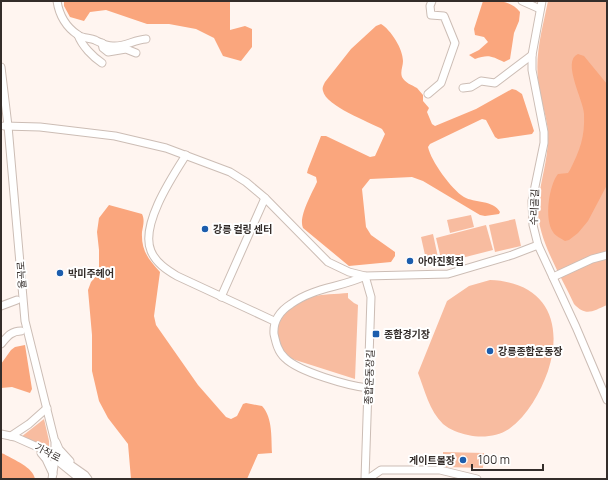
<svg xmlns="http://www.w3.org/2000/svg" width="608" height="480" font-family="Manrope,'Noto Sans KR',sans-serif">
<rect width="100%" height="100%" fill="#fff5f0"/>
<g fill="#f8bca0">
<path d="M 548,1 L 607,1 L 607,305 C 593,311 586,317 574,304 C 561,275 536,238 538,205 C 540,182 549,157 548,133 C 547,115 539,97 538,79 C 535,53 543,26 548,1 Z"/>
<path d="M 471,215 L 474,227 L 450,233 L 447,220 Z"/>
<path d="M 515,219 L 521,246 L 495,252 L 489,225 Z"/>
<path d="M 486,225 L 493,250 L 442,263 L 436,238 Z"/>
<path d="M 433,234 L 439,262 L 427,264 L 421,237 Z"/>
<path d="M 490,280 C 546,282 564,322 548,371 C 540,393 528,415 509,429 C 497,437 481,438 468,435 C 459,433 450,430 443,424 C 429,410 425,391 418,373 L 447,301 L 469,286 Z"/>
<path d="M 348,293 L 348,298 L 354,303 L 358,305 L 355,379 L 286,357 C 272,334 271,318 297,304 C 302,302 306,298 311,297 C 321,294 337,294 348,293 Z"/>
<path d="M 44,419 L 49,441 L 49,448 L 21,437 Z"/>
<path d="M 443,452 L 484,453 L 483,468 L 443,467 Z"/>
</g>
<g fill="#faa67d">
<path d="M 64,1 L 230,1 L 230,30 L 245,26 L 252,29 L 252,47 L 241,61 L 223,56 L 214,38 L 196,29 L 169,24 L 147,24 L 106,10 L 90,12 L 84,21 L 70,17 L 64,6 Z"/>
<path d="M 483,1 C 498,1 511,0 520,12 L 519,21 L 514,33 L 510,59 L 504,62 C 492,56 488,54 475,59 L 469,55 L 479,50 L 488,42 L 484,37 L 475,35 L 474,29 Z"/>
<path d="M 381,24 C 391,30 403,49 403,61 C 403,66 400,72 402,77 C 405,83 412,85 417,88 C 419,90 421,93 423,95 L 423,101 L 429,108 L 427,112 L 432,124 L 435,126 L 476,109 L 512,89 L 516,90 L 522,94 L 534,131 L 532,134 L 498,139 L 495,137 L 486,120 L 482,119 L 430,144 L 428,147 C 431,161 451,189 464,197 C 474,203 494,200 500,212 L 499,214 L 485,216 L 480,215 L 423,181 L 412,177 L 370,179 L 362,189 L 366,227 L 371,235 L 395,252 L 395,256 L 391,262 L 349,266 L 303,228 C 298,217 312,193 317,182 L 316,177 L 307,173 L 308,169 L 321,136 L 326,136 L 370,157 L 375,156 L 385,134 L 382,129 C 369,122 326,106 323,91 C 322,88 323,86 325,82 L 351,49 L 376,26 Z"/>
<path d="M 578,54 L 584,56 L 607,84 L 607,185 L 588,221 L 578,233 L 569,240 L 565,241 C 562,239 555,236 553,232 C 544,219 549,185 558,174 L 568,173 L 570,170 C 580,150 585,137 584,114 C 584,101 561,61 578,54 Z"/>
<path d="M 109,205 L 142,214 C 145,220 143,226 142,232 C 141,250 148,259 160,272 L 154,316 L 156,325 L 198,385 L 226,417 L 231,419 L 237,416 L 243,404 L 246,403 L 262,406 C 273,418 271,438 272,453 L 258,454 L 247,479 L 131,479 L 128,444 L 108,418 L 99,401 L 92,371 L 92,335 L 88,290 L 91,282 L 99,273 L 99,250 L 97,232 L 99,218 Z"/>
<path d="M 25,345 L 32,389 L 30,393 L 12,387 L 1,388 L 1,364 L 11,350 L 15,347 Z"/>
<path d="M 1,453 L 4,454 C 14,460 33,467 35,479 L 1,479 Z"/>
</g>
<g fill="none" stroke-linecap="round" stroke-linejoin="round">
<g stroke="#ccbdb5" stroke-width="9">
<g id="minor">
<path d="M 57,1 C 59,14 66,27 78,35 C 82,38 90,38 95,40 C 101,43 106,46 113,46 C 124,47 134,40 146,39"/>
<path d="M 522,1 L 540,9"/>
<path d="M 542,1 L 532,55 L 532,70 L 544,132 L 544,143 L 532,201 L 533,225 L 538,245 L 576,327 L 607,400"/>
<path d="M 78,35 C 82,46 93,57 102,63"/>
<path d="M 102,43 L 103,48 L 108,52 L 126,49 L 136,53"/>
<path d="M 1,67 L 8,126 L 25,321 L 55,442 L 55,459 L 52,479"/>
<path d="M 463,88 L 471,87 L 481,81 L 495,83 L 532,55"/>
<path d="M 428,94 L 441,83 L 455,43 L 444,16 L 431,15 L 430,6 L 432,1"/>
<path d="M 4,126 L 40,127 L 115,136 L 166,148 L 230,172 L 246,182 L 265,198 L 328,262 L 349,272 L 365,276 L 448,274 L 512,255 L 538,245"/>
<path d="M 186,155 C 172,177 140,225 151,251 C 156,263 167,270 177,276 L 274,321"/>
<path d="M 553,277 L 592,259 L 607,255"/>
<path d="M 221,297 L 265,198"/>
<path d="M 1,306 L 17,300"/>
<path d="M 1,344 C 7,337 11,331 21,331"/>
<path d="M 1,434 L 15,437 L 42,449 L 65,461 L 85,475 L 88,479"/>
<path d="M 11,436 L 29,424 L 47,408"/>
<path d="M 56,442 L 59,449 L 70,461"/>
<path d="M 41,453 L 46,459 L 53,474"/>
<path d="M 59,462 L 80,479"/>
<path d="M 365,479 L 371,297 L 365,276 C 340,288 314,287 291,304 C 280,311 273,320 274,334 C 276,343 278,352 285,358 C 299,372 349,386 368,388"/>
<path d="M 368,479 L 381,470 L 440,470 L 477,479"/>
</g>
</g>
<use href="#minor" stroke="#fff" stroke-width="7"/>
</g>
<g fill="#1c5dad" stroke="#fff" stroke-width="1.5">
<circle cx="205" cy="229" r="4"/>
<circle cx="410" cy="261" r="4"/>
<circle cx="60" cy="273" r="4"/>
<rect x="372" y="330" width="8" height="8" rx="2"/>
<circle cx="490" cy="351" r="4"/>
<circle cx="463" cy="460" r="4"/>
</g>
<g text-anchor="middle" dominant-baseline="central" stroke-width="4" stroke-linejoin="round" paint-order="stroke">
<g font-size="10" fill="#342d2a" stroke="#fff">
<text transform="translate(534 207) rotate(-88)">수리골길</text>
<text transform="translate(21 275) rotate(-94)">율곡로</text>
<text transform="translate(369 377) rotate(-88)">종합운동장길</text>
<text transform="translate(48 452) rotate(27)">가작로</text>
</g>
<g font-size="10" font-weight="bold" fill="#342d2a" stroke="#fff" text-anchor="start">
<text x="213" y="229">강릉 컬링 센터</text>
<text x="418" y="261">아야진횟집</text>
<text x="68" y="273">박미주헤어</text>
<text x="384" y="334">종합경기장</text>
<text x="498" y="351">강릉종합운동장</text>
<text x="455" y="460" text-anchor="end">게이트볼장</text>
</g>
</g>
<rect width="608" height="480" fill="none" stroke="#342d2a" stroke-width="4"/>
<path d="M472 464v6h71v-6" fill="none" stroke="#342d2a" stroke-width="2"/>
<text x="478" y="464" font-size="12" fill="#342d2a" stroke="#ffffff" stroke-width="3" paint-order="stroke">100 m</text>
</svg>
